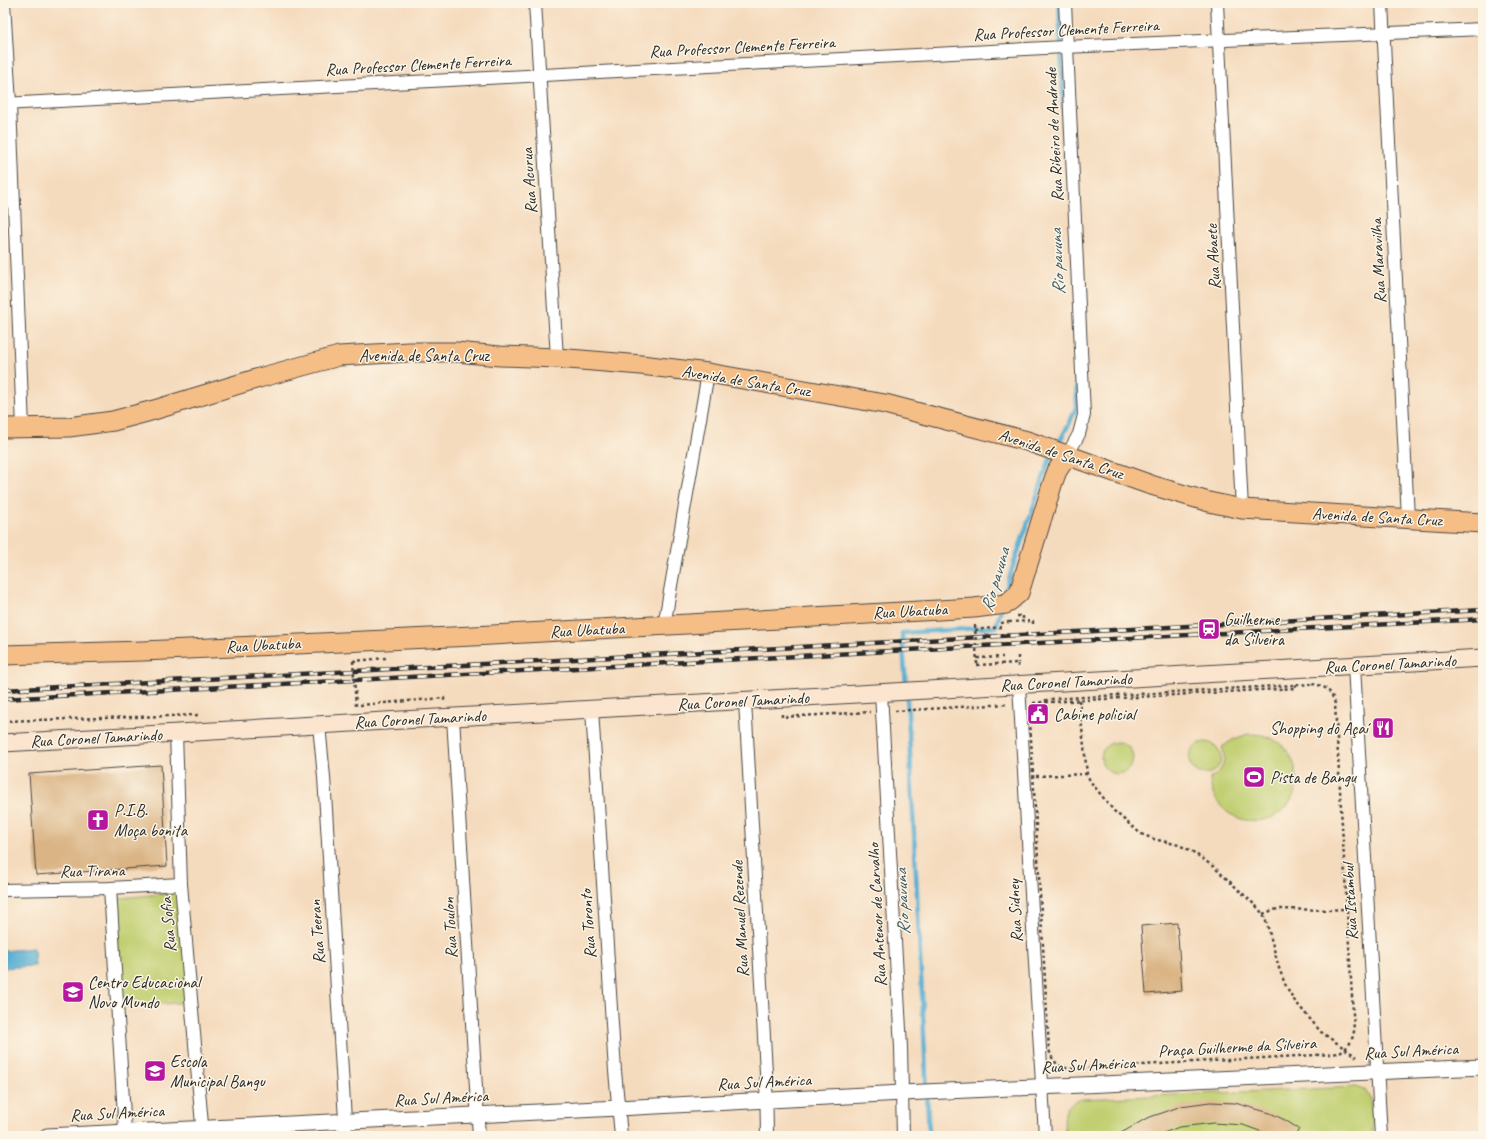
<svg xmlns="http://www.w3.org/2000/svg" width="1486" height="1139" font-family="Caveat,sans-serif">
<rect width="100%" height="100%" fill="#fcf5e5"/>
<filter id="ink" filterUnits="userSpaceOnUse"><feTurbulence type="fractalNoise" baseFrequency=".025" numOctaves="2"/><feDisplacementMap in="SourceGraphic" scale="8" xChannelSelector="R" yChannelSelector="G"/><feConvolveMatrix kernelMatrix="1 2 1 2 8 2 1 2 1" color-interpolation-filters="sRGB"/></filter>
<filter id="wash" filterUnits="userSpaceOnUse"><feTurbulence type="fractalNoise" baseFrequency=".012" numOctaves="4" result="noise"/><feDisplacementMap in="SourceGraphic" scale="16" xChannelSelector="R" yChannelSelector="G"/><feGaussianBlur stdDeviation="0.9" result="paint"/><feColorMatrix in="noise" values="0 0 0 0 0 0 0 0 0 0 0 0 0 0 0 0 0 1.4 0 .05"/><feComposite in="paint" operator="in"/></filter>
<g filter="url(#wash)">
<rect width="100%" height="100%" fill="#f5dbbe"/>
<g fill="#c1cf71" stroke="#767d4e">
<path d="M 1248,734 C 1305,732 1314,809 1263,820 C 1251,822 1240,820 1230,814 C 1218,806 1210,793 1210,778 C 1223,772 1227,760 1222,747 L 1234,739 Z"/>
<circle cx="1117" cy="758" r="16"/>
<circle cx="1205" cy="758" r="16"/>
<path d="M 182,892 L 192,1002 L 117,1007 L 111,899 Z"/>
<path d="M 1356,1087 L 1365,1090 L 1371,1100 L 1373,1136 L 1065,1136 C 1064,1118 1061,1104 1082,1099 Z"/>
</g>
<path fill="#56aed3" stroke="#406c7f" d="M 34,948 L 35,966 L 3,968 L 3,951 Z"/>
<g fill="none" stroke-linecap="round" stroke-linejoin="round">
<g stroke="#56aed3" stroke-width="4.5">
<path d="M 1059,3 L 1066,157"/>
<path d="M 1056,448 L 1070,422 L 1077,405 L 1076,374"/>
<path d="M 1004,596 L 1012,569 L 1049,461 L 1053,454"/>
<path d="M 929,1136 L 908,713 L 902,633 L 996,627 L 1001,609"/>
</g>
</g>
<g id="blocks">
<g fill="#dab484">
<path d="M 161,765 L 167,866 L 36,875 L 29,774 Z"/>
<path d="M 1177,923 L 1182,991 L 1146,994 L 1141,926 Z"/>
<path d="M 1210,1102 L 1235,1103 L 1270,1113 L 1285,1120 L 1299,1129 L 1295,1136 L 1273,1136 L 1243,1125 L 1214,1123 L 1179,1127 L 1156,1136 L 1116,1136 L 1147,1118 L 1165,1112 L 1181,1106 Z"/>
</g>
</g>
</g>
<g filter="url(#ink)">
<use href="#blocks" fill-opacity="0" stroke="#494541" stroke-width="1"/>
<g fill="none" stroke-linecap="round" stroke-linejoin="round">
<g stroke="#494541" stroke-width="14">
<g id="minor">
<path d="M 4,3 L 10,104 L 23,428"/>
<path d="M 535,3 L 557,358"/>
<path d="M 1065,3 L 1084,415 L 1079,434 L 1068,454"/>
<path d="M 1217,3 L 1242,509"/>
<path d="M 1382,3 L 1408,518"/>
<path d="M 3,104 L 1064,47 L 1483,29"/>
<path d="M 664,626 L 708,373"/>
<path d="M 1354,666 L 1381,1136"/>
<path d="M 1019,685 L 1045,1136"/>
<path d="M 881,693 L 901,1047 L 903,1136"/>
<path d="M 745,701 L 766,1072 L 767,1136"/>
<path d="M 592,710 L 615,1071 L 621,1136"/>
<path d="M 453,718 L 479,1136"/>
<path d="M 319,725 L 324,777 L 346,1136"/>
<path d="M 176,733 L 181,884 L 203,1136"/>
<path d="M 110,888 L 125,1132"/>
<path d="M 3,890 L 110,888 L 181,884"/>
</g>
</g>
<g stroke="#494541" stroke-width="17">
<path id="tertiary" d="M 47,1136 L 618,1108 L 902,1093 L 1483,1067"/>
</g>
<g stroke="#494541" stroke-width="19">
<path id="secondary" d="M 3,743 L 1483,658"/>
</g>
<g stroke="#494541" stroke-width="21">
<g id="primary">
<path d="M 3,428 L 69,427 L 113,421 L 154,410 L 259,378 L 339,356 L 409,352 L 456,352 L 500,356 L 557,358 L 641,365 L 708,373 L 885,404 L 1027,441 L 1151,485 L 1209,502 L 1242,509 L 1483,523"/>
<path d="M 3,655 L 143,651 L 473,636 L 974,608 L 1006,604 L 1019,593 L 1053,482 L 1057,471 L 1068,454"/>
</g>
</g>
<g stroke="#494541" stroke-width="2.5" stroke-dasharray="3 3" stroke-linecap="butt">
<path d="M 1017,616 L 1023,616 L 1023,621"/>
<path d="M 1009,622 L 1033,621 L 1033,626"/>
<path d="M 1001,623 L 1009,622 L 1009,620"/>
<path d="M 975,630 L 1001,627"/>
<path d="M 1018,656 L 1018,663"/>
<path d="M 977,658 L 1003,657"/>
<path d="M 353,661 L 386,658"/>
<path d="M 977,665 L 1018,663 L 1018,670"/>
<path d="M 1312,684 C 1325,685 1332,691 1335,704 L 1354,1031 C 1352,1044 1346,1051 1333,1054 L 1072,1069 C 1059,1068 1052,1062 1049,1049 L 1030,722 C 1031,709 1037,702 1050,699 Z"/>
<path d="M 1079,700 L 1087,774 L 1090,781 L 1114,811 L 1141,834 L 1154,839 L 1179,845 L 1193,852 L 1214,867 L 1256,906 L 1263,914 L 1267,924 L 1279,968 L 1285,984 L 1294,1000 L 1321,1032 L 1357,1057"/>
<path d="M 1033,703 L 1296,688 L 1296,684"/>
<path d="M 360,705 L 444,698 L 444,702"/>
<path d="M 895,711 L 1008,704"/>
<path d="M 782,714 L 782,717 L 870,712"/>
<path d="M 3,721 L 200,715"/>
<path d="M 1036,776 L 1087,774"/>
<path d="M 1263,914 L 1273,910 L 1279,909 L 1329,910 L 1356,908"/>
</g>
<use href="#minor" stroke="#fff" stroke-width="12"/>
<use href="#tertiary" stroke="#fff" stroke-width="15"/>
<use href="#secondary" stroke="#fbe5cf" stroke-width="17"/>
<use href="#primary" stroke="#f6be87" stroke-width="19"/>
<g stroke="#2b2b2b" stroke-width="4.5">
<g id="rail">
<path d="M 3,690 L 1483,610"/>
<path d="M 3,699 L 1483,619"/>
</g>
</g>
<use href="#rail" stroke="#fcf5e5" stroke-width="3" stroke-dasharray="9" stroke-linecap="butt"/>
<g stroke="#494541" stroke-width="2.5" stroke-dasharray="3 3" stroke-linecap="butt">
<path d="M 975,625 L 977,665"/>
<path d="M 353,661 L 356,706"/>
</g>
</g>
</g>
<defs>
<g id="station-square" transform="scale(1.15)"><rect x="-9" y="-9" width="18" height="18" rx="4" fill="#b5179e" stroke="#fcf5e5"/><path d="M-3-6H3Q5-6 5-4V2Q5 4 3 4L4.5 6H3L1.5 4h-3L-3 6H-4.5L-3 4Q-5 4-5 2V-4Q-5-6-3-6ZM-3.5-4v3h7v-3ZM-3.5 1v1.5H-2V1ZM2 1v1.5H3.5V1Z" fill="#fff"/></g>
<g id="civic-square" transform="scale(1.15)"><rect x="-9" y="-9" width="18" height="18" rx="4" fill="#b5179e" stroke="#fcf5e5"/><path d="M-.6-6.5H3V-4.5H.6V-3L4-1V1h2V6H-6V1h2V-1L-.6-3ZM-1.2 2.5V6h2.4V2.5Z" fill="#fff"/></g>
<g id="restaurant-square" transform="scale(1.15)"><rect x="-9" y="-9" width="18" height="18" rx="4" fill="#b5179e" stroke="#fcf5e5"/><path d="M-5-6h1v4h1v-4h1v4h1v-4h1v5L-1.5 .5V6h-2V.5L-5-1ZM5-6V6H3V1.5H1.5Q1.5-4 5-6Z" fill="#fff"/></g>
<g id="stadium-square" transform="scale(1.15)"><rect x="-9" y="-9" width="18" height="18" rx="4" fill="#b5179e" stroke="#fcf5e5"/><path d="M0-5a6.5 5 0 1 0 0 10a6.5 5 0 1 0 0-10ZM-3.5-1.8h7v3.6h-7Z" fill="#fff"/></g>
<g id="church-square" transform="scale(1.15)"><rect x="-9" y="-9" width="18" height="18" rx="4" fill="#b5179e" stroke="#fcf5e5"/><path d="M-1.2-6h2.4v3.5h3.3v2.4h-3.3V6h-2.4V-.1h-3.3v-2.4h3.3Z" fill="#fff"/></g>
<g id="school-square" transform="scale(1.15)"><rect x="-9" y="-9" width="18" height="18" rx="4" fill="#b5179e" stroke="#fcf5e5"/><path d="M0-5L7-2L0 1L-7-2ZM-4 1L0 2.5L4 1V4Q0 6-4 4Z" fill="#fff"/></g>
</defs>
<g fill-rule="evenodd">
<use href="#station-square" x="1209" y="629"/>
<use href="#civic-square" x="1038" y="714"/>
<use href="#restaurant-square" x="1383" y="728"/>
<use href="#stadium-square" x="1254" y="777"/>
<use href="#church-square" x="98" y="820"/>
<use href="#school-square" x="73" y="992"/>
<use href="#school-square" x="155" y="1071"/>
</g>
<g text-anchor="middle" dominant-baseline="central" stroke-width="3" stroke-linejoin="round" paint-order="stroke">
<g font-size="17" fill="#2b2b2b" stroke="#fcf5e5">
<text transform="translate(1066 30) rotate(-3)">Rua Professor Clemente Ferreira</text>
<text transform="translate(742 47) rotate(-3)">Rua Professor Clemente Ferreira</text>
<text transform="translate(418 65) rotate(-3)">Rua Professor Clemente Ferreira</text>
<text transform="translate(1054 135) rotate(-93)">Rua Ribeiro de Andrade</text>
<text transform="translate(529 181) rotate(-94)">Rua Acurua</text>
<text transform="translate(1213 257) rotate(-93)">Rua Abaete</text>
<text transform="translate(1378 261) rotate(-93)">Rua Maravilha</text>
<text x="424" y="355">Avenida de Santa Cruz</text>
<text transform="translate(746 381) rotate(9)">Avenida de Santa Cruz</text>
<text transform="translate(1061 454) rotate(18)">Avenida de Santa Cruz</text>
<text transform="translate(1377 517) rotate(3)">Avenida de Santa Cruz</text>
<text transform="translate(910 611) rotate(-3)">Rua Ubatuba</text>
<text transform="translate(587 630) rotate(-3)">Rua Ubatuba</text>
<text transform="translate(263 645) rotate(-3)">Rua Ubatuba</text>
<text transform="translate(1390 664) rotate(-3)">Rua Coronel Tamarindo</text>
<text transform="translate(1066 682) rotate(-3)">Rua Coronel Tamarindo</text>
<text transform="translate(743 701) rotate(-3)">Rua Coronel Tamarindo</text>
<text transform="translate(420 719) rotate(-3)">Rua Coronel Tamarindo</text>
<text transform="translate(96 738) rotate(-3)">Rua Coronel Tamarindo</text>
<text transform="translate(92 871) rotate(-1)">Rua Tirana</text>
<text transform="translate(1350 902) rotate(-93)">Rua Istambul</text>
<text transform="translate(1015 911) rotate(-93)">Rua Sidney</text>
<text transform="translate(877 915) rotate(-93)">Rua Antenor de Carvalho</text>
<text transform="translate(740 919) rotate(-93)">Rua Manuel Rezende</text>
<text transform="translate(588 924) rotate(-94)">Rua Toronto</text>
<text transform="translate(168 925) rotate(-95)">Rua Sofia</text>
<text transform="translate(450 928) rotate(-93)">Rua Toulon</text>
<text transform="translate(317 932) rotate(-94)">Rua Teeran</text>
<text transform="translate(1237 1047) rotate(-3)">Praça Guilherme da Silveira</text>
<text transform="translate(1411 1051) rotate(-3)">Rua Sul América</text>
<text transform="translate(1088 1065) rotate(-3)">Rua Sul América</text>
<text transform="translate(764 1082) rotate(-3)">Rua Sul América</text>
<text transform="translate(441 1098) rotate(-3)">Rua Sul América</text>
<text transform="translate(117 1113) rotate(-3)">Rua Sul América</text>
</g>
<g font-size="17" fill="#2b2b2b" stroke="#fcf5e5" text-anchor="start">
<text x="1224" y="619">Guilherme<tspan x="1224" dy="20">da Silveira</tspan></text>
<text x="1054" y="714">Cabine policial</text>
<text x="1368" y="728" text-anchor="end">Shopping do Açaí</text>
<text x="1270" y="777">Pista de Bangu</text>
<text x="114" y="810">P.I.B.<tspan x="114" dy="20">Moça bonita</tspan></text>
<text x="88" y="982">Centro Educacional<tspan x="88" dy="20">Novo Mundo</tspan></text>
<text x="170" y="1061">Escola<tspan x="170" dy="20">Municipal Bangu</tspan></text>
</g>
<g font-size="18" font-style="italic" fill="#3a5966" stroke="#fcf5e5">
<text transform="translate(1057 262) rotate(-93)">Rio pavuna</text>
<text transform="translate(995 580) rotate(-74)">Rio pavuna</text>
<text transform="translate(902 902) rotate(-93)">Rio pavuna</text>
</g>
</g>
<rect width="1486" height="1139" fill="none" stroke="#fcf5e5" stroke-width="16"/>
</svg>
